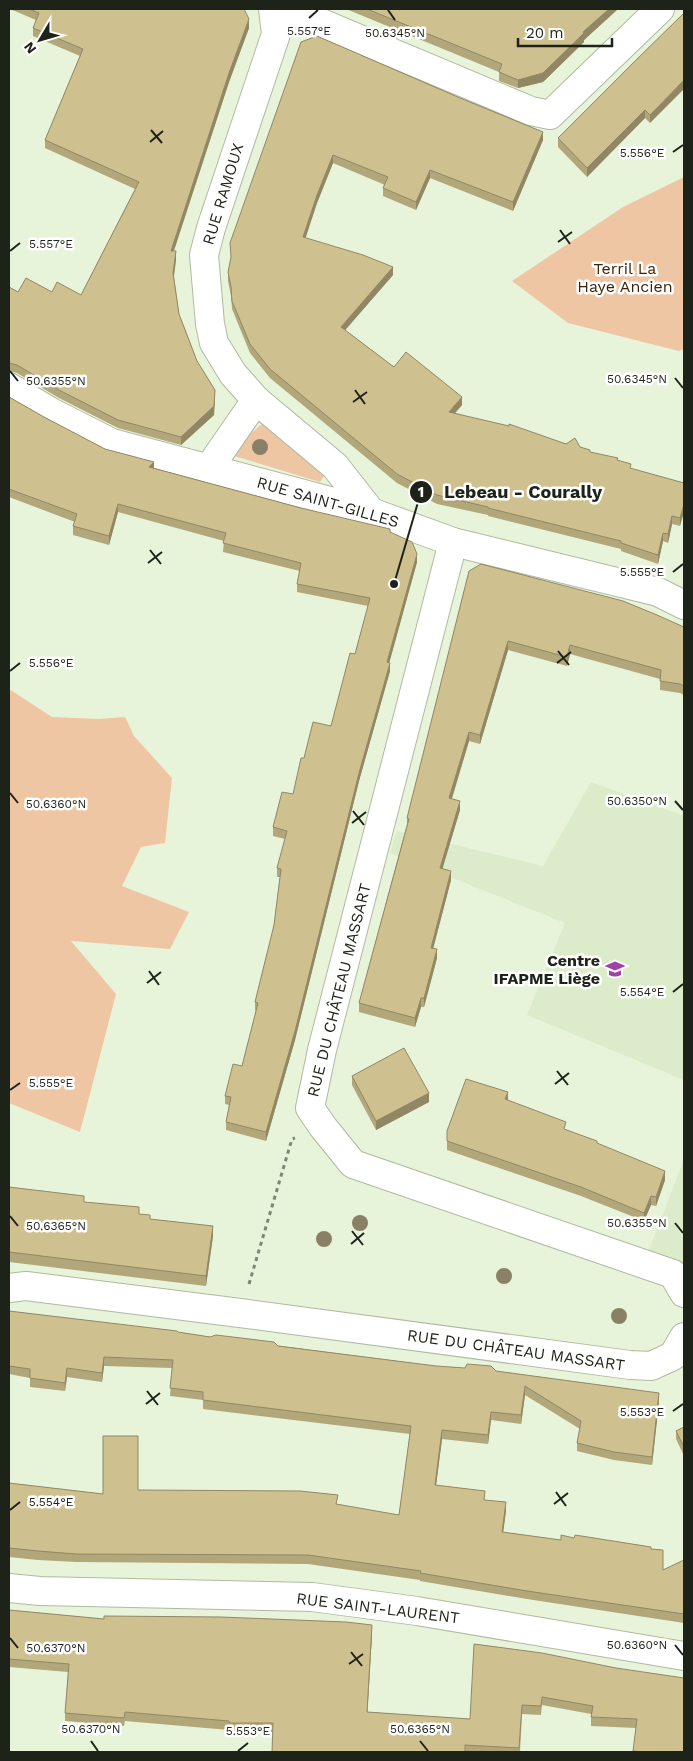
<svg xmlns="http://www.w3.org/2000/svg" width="693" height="1761" font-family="'Work Sans',sans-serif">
<rect width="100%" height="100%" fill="#e8f4da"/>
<g fill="#dcebca">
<path d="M 591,782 L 684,816 L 684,1080 L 527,1015 L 565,923 L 390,853 L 397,831 L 543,866 Z"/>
<path d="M 684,1159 L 684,1266 L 682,1272 L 649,1250 Z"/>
</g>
<g fill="#efc6a4">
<path d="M 684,177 L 684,349 L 679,351 L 568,323 L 512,281 L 623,207 Z"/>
<path d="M 265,421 L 328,471 L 320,482 L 228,454 Z"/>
<path d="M 9,689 L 52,717 L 99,719 L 125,717 L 134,736 L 172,778 L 165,843 L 141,847 L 122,886 L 189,912 L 170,949 L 71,941 L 116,994 L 80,1132 L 9,1103 Z"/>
</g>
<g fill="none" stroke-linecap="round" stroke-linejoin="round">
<g stroke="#afbaa1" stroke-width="30">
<g id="minor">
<path d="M 273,9 L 276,34 L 211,228 L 204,255 L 210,324 L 214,343 L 233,374 L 256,400 L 335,466 L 371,512"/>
<path d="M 288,9 L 531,111 L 550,115 L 660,9"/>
<path d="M 9,387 L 51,412 L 112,443 L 371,512 L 453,542 L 658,592 L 684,605"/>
<path d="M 209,468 L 256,400"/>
<path d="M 453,542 L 322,1050 L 310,1108 L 323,1127 L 353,1164 L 673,1274 L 684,1293"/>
<path d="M 9,1288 L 26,1286 L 240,1313 L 630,1365 L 651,1366 L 673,1356 L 684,1337"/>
</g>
</g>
<g stroke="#afbaa1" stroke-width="30">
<path id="tertiary" d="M 9,1588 L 40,1591 L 312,1597 L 417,1611 L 684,1656"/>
</g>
<path stroke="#7e8775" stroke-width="3" stroke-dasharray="4 4" stroke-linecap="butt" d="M 249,1284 L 292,1139 L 295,1138"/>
<use href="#minor" stroke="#fff" stroke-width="28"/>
<use href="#tertiary" stroke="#fff" stroke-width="28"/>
</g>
<g fill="#8a8065">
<circle cx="260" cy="447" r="8"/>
<circle cx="360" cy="1223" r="8"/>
<circle cx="324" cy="1239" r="8"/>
<circle cx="504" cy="1276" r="8"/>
<circle cx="619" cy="1316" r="8"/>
</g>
<g fill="#b2a67b">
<path d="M 10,9 L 244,9 L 249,28 L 229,82 L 174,251 L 176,260 L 174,277 L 179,314 L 197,361 L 215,399 L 214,415 L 181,445 L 118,428 L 59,398 L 17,373 L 9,371 L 9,287 L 18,292 L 52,292 L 81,295 L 135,189 L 45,148 L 45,140 L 80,56 L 33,36 L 33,28 L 36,20 Z"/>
<path d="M 346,9 L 618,9 L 584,40 L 584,42 L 543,82 L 518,88 L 499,81 L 499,72 Z"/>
<path d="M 684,13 L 650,123 L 645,118 L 587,177 L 558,147 L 558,138 Z"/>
<path d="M 301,42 L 543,140 L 513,211 L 430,178 L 416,210 L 383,196 L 383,188 L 385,185 L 333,163 L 317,203 L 305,238 L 393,275 L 345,330 L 394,367 L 462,405 L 455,413 L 566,444 L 580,447 L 590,452 L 618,461 L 631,469 L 684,483 L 680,526 L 672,524 L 668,543 L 663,541 L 658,564 L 621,551 L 621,549 L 488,516 L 488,515 L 437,504 L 397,483 L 270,378 L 250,353 L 232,309 L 231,296 L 228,281 L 228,272 Z"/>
<path d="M 9,397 L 44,417 L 105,449 L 154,468 L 390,532 L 417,562 L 389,663 L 390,671 L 359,781 L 295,1040 L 266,1141 L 226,1130 L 226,1122 L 229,1105 L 225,1104 L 225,1096 L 242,1066 L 256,1011 L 255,1010 L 255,1002 L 274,925 L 280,877 L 277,877 L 277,868 L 285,839 L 273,836 L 273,827 L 293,794 L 304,758 L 331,726 L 355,654 L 368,606 L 297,592 L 297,584 L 300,571 L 223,552 L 224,541 L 118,512 L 109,545 L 73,535 L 73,526 L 75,522 L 9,497 Z"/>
<path d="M 469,571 L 684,627 L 684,695 L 680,693 L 660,690 L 660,679 L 570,654 L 567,666 L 508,650 L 480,744 L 469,741 L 452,799 L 460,810 L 442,869 L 451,880 L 433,948 L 437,958 L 424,1007 L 421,1007 L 415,1027 L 359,1012 L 359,1003 L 407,824 L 407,818 Z"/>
<path d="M 352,1076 L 429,1102 L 376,1130 L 352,1085 Z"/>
<path d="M 508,1100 L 566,1130 L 597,1143 L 665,1180 L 656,1206 L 651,1205 L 644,1221 L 581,1196 L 447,1150 L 447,1131 Z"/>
<path d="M 9,1187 L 139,1214 L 150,1219 L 213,1236 L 206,1286 L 9,1262 Z"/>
<path d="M 9,1311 L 436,1366 L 496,1371 L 659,1402 L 652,1465 L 614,1460 L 577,1451 L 577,1443 L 580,1429 L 525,1395 L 521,1424 L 491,1420 L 488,1444 L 442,1439 L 436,1485 L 485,1500 L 506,1511 L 503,1532 L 561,1540 L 574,1538 L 651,1549 L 663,1570 L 684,1560 L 684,1623 L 527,1599 L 420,1581 L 420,1580 L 308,1564 L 76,1562 L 38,1560 L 9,1557 L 9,1483 L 103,1494 L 138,1490 L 337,1505 L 399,1515 L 410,1434 L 203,1409 L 203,1400 L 170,1396 L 172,1368 L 104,1366 L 102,1382 L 67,1377 L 65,1391 L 30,1387 L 30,1378 L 9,1374 Z"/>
<path d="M 684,1427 L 684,1456 L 676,1439 L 676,1431 Z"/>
<path d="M 9,1610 L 104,1619 L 372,1634 L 367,1712 L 470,1719 L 542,1653 L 684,1752 L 633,1752 L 636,1728 L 591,1726 L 591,1714 L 542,1705 L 541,1715 L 522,1714 L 520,1752 L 272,1752 L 273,1732 L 229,1732 L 229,1730 L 125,1721 L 124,1726 L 65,1721 L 65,1713 L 68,1672 L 9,1667 Z"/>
</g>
<g fill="#918764">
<path d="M 609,9 L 618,9 L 584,40 L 584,42 L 543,82 L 518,88 L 518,80 L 583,32 Z"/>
<path d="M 249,19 L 249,28 L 229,82 L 171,259 L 171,251 L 229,73 Z"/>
<path d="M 684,80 L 684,89 L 650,123 L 650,115 Z"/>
<path d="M 645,110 L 645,118 L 587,177 L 587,168 Z"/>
<path d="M 543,132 L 543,140 L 513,211 L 513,202 Z"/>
<path d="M 333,155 L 333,163 L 317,203 L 303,246 L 303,237 L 317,195 Z"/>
<path d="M 430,170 L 430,178 L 416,210 L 416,202 Z"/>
<path d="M 176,251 L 176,260 L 173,281 L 173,273 Z"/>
<path d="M 393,267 L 393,275 L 341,335 L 341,327 Z"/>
<path d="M 215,390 L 214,415 L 181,445 L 181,437 Z"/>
<path d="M 462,397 L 462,405 L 449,420 L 449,412 Z"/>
<path d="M 154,462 L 154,470 L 149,467 Z"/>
<path d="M 118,504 L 118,512 L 109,545 L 109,536 Z"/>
<path d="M 684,504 L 684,512 L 680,526 L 680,518 Z"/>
<path d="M 672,516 L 672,524 L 668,543 L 668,534 Z"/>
<path d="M 663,533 L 663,541 L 658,564 L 658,555 Z"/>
<path d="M 417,554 L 417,562 L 387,671 L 387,662 Z"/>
<path d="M 508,641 L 508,650 L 480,744 L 480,735 Z"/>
<path d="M 570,645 L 570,654 L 567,666 L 567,657 Z"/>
<path d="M 390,663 L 390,671 L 359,781 L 295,1040 L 266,1141 L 266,1132 L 359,773 Z"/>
<path d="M 469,732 L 469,741 L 449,807 L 449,798 Z"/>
<path d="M 460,801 L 460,810 L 440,877 L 440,868 Z"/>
<path d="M 451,871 L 451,880 L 431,957 L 431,948 Z"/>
<path d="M 437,949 L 437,958 L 424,1007 L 424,998 Z"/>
<path d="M 421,998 L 421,1007 L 415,1027 L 415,1018 Z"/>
<path d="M 508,1092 L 508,1100 L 505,1099 Z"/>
<path d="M 429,1093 L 429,1102 L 376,1130 L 376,1121 Z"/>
<path d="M 665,1171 L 665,1180 L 656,1206 L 656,1197 Z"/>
<path d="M 651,1196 L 651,1205 L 644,1221 L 644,1213 Z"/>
<path d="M 213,1226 L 213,1236 L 206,1286 L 206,1276 Z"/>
<path d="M 104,1357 L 104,1366 L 102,1382 L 102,1373 Z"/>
<path d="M 67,1368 L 67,1377 L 65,1391 L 65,1383 Z"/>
<path d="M 525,1386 L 525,1395 L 521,1424 L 521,1415 Z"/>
<path d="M 659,1393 L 659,1402 L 652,1465 L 652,1457 Z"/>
<path d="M 491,1412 L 491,1420 L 488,1444 L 488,1435 Z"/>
<path d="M 442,1430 L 442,1439 L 435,1494 L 435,1485 Z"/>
<path d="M 506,1502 L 506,1511 L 502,1541 L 502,1532 Z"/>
<path d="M 372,1625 L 372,1634 L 367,1721 L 367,1712 Z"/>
</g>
<g fill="#cfc18f" stroke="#918764">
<path d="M 29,9 L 244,9 L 249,19 L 229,73 L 171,251 L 176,251 L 173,273 L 179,314 L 197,361 L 215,390 L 214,406 L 181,437 L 118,420 L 59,390 L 17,365 L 9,363 L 9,287 L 18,292 L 26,278 L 52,292 L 57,282 L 81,295 L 139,182 L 45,140 L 83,49 L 33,28 L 39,13 Z"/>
<path d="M 367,9 L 609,9 L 583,32 L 584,33 L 543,73 L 518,80 L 499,72 L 502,64 Z"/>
<path d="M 684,13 L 684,80 L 650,115 L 645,110 L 587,168 L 558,138 L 632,64 Z"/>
<path d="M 317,36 L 460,98 L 543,132 L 513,202 L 430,170 L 416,202 L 383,188 L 388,177 L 333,155 L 317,195 L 303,237 L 363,255 L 393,267 L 341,327 L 394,367 L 406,352 L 462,397 L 449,412 L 509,426 L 509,424 L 566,444 L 575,438 L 580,447 L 590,450 L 590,452 L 618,458 L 617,460 L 631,464 L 630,468 L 684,483 L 684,504 L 680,518 L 672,516 L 668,534 L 663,533 L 658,555 L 621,543 L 621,541 L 488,508 L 488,507 L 437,495 L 397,474 L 270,369 L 250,344 L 232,301 L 231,287 L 228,272 L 231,257 L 230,243 L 301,42 Z"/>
<path d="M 9,397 L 44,417 L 105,449 L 154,462 L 149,467 L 301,508 L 390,529 L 390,532 L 412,542 L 417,554 L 387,662 L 390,663 L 359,773 L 295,1031 L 266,1132 L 226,1122 L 231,1097 L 225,1096 L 233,1064 L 242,1066 L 258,1003 L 255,1002 L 274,925 L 281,869 L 277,868 L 287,831 L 273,827 L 282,792 L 293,794 L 301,758 L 304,758 L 313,722 L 331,726 L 350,653 L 355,654 L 370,598 L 297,584 L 301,563 L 223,543 L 226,533 L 118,504 L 109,536 L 73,526 L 77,514 L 9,489 Z"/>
<path d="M 481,564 L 623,601 L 657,615 L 684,627 L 684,686 L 680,684 L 660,681 L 661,670 L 570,645 L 567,657 L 508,641 L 480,735 L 469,732 L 449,798 L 460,801 L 440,868 L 451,871 L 431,948 L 437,949 L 424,998 L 421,998 L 415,1018 L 359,1003 L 409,819 L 407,818 L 469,571 Z"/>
<path d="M 404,1048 L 429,1093 L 376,1121 L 352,1076 Z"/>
<path d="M 466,1079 L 508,1092 L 505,1099 L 566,1122 L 564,1129 L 597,1141 L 597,1143 L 665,1171 L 656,1197 L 651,1196 L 644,1213 L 581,1187 L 447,1141 L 447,1131 Z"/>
<path d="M 9,1187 L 84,1196 L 84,1202 L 139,1207 L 139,1214 L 150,1215 L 150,1219 L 213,1226 L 206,1276 L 9,1252 Z"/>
<path d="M 9,1311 L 177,1331 L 178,1332 L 210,1337 L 216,1335 L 274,1342 L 278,1346 L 436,1366 L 465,1368 L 467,1364 L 491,1366 L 496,1371 L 659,1393 L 652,1457 L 614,1452 L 577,1443 L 581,1421 L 525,1386 L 521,1415 L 491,1412 L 488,1435 L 442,1430 L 435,1485 L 485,1491 L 484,1500 L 506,1502 L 502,1532 L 561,1540 L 561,1535 L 574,1538 L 575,1535 L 651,1547 L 651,1549 L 663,1550 L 663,1570 L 684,1560 L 684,1614 L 527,1591 L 420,1573 L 421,1571 L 308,1555 L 76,1554 L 38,1551 L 9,1548 L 9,1483 L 103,1494 L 103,1436 L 138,1436 L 138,1490 L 300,1491 L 338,1495 L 336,1504 L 399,1515 L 411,1426 L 203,1400 L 203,1392 L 170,1388 L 173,1360 L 104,1357 L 102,1373 L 67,1368 L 65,1383 L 30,1378 L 30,1369 L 9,1366 Z"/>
<path d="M 684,1427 L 684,1447 L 676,1431 Z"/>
<path d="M 9,1610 L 104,1619 L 104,1616 L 221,1617 L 346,1622 L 372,1625 L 367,1712 L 470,1719 L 474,1644 L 542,1653 L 616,1668 L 684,1678 L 684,1752 L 643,1752 L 633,1751 L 637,1719 L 591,1717 L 593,1706 L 542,1697 L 541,1706 L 522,1705 L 519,1748 L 465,1745 L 465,1752 L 272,1752 L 273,1723 L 229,1723 L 229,1721 L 125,1712 L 124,1718 L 65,1713 L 69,1664 L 9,1659 Z"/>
</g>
<path fill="none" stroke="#1e2319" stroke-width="2" d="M 388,10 L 395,20M 309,18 L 318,10M 151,130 L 162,143M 150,142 L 163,131M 673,152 L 683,145M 560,230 L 570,244M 558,242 L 572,232M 10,251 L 20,243M 10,371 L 18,381M 675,378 L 683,388M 355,390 L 365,404M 353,402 L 367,392M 150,550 L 161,564M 148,563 L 162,552M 673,572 L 683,564M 558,651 L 569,665M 557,663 L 571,652M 10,671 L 20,663M 10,793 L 18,803M 675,801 L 683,810M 353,811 L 364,825M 352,823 L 366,812M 149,971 L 159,985M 147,983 L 161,972M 673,992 L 683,984M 557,1071 L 568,1085M 555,1084 L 569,1073M 10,1090 L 20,1083M 10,1216 L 18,1226M 675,1223 L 683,1233M 352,1231 L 363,1245M 351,1244 L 364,1233M 147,1391 L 158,1405M 146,1404 L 160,1393M 673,1411 L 683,1404M 556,1492 L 566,1506M 554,1504 L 568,1493M 10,1510 L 20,1502M 10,1638 L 18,1648M 675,1645 L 683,1655M 351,1652 L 362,1666M 349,1664 L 363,1654M 91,1741 L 98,1751M 420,1741 L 428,1751M 238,1751 L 248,1743"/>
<defs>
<g id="school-bare" transform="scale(1.5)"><path d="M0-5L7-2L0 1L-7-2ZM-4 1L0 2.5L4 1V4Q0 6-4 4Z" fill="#a040a8" stroke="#fff" stroke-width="2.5" paint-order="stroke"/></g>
</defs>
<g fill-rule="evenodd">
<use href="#school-bare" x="615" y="969"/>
</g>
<g text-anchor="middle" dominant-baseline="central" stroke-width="5" stroke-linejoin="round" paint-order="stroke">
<g font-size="16" fill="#1e2319" stroke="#fff">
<text transform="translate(223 194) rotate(-73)">RUE RAMOUX</text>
<text transform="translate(328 502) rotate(16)">RUE SAINT-GILLES</text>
<text transform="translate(339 990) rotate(-76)">RUE DU CHÂTEAU MASSART</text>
<text transform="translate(516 1350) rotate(8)">RUE DU CHÂTEAU MASSART</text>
<text transform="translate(378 1608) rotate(7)">RUE SAINT-LAURENT</text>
</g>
<g font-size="16" fill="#3e2205" stroke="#fff">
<text x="625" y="268">Terril La<tspan x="625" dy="18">Haye Ancien</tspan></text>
</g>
<g font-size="16" font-weight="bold" fill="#1e2319" stroke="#fff" text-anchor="end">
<text x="600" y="960">Centre<tspan x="600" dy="18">IFAPME Liège</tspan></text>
</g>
</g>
<g font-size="12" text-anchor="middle" fill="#1e2319" stroke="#fff" stroke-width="5" stroke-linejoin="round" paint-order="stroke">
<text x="309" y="35">5.557°E</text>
<text x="395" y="37">50.6345°N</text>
<text x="642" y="157">5.556°E</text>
<text x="51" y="248">5.557°E</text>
<text x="637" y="383">50.6345°N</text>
<text x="56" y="385">50.6355°N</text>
<text x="642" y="576">5.555°E</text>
<text x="51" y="667">5.556°E</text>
<text x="637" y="805">50.6350°N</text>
<text x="56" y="808">50.6360°N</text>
<text x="642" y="996">5.554°E</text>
<text x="51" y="1087">5.555°E</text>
<text x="637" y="1227">50.6355°N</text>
<text x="56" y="1230">50.6365°N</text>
<text x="642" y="1416">5.553°E</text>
<text x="51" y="1506">5.554°E</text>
<text x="637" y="1649">50.6360°N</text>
<text x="56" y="1652">50.6370°N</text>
<text x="91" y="1733">50.6370°N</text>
<text x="420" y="1733">50.6365°N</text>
<text x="248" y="1735">5.553°E</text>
</g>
<path fill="none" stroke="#1e2319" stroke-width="2" d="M394 584L421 492"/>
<g fill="#1e2319" stroke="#fff" stroke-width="2">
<circle cx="394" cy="584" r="5"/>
<circle cx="421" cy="492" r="12"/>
</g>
<g font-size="15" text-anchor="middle" font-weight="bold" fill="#fff">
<text x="421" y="497">1</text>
</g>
<g font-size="18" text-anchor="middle" font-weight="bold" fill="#1e2319" stroke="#fff" stroke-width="5" stroke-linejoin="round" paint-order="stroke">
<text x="523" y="498">Lebeau - Courally</text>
</g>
<rect width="693" height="1761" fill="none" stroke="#1e2319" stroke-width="20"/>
<g transform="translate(40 40) rotate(232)" stroke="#ffffff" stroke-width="4" paint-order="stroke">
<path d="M0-4L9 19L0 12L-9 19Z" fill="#1e2319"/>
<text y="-8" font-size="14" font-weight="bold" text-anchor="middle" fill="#1e2319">N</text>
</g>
<path d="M518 38v8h94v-8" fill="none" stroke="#1e2319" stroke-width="2.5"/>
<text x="526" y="38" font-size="15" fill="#1e2319" stroke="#ffffff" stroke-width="4" paint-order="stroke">20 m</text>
</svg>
